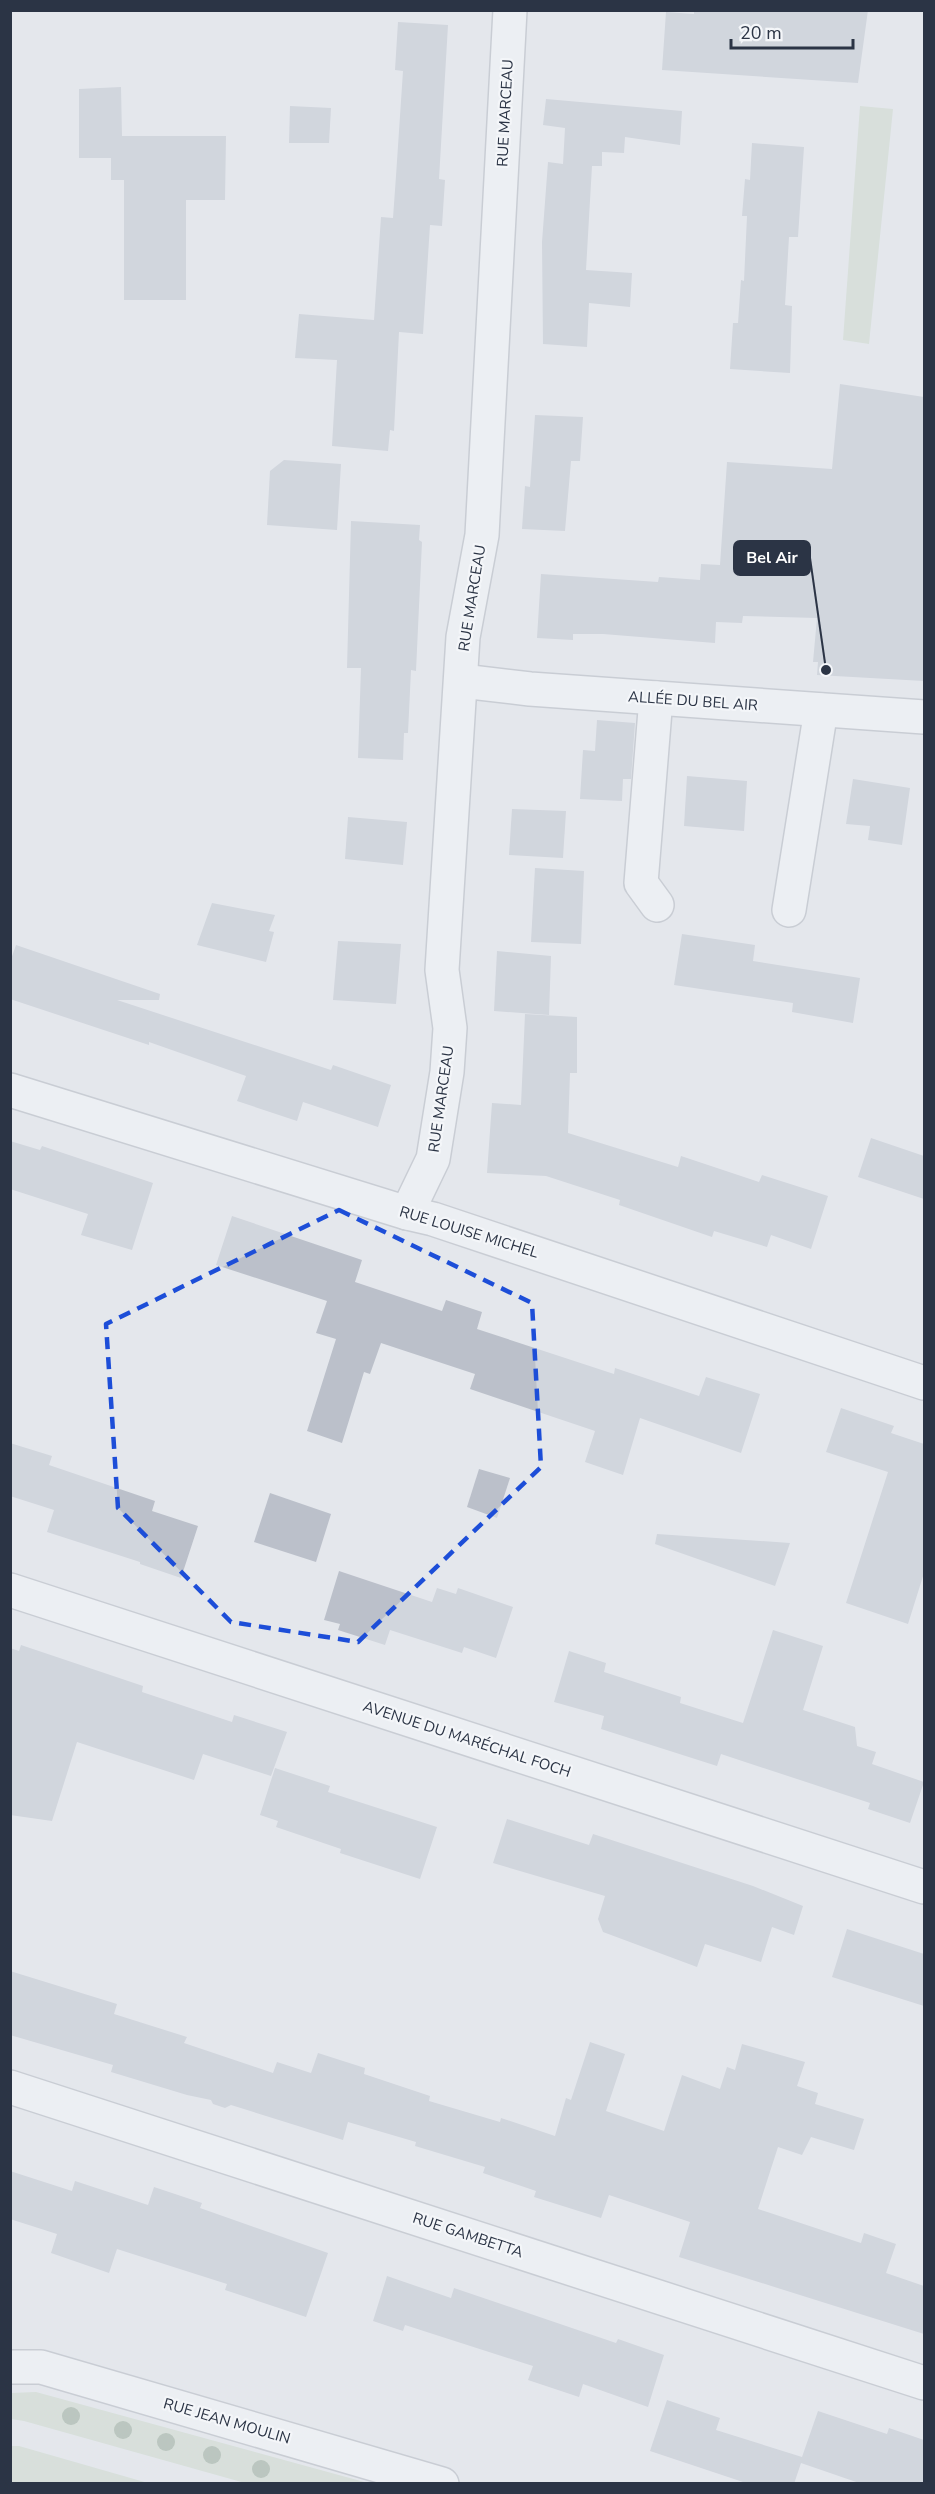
<svg xmlns="http://www.w3.org/2000/svg" width="935" height="2494" font-family="'Nunito Sans',sans-serif">
<rect width="100%" height="100%" fill="#e4e7ec"/>
<g fill="#c9d6c5">
<path d="M 860,106 L 893,109 L 869,344 L 843,340 Z"/>
<path d="M 36,2392 L 368,2483 L 245,2483 L 24,2421 L 11,2419 L 11,2393 Z"/>
<path d="M 10,2446 L 19,2446 L 148,2483 L 11,2483 Z"/>
</g>
<g fill="#bbc0ca">
<path d="M 694,10 L 868,10 L 858,83 L 662,70 L 666,12 L 694,14 Z"/>
<path d="M 398,22 L 448,25 L 439,179 L 445,180 L 442,226 L 430,225 L 423,334 L 399,332 L 394,431 L 390,430 L 388,451 L 332,446 L 337,360 L 295,358 L 299,314 L 374,320 L 381,217 L 393,218 L 396,176 L 403,71 L 395,70 Z"/>
<path d="M 121,87 L 122,136 L 226,136 L 225,200 L 186,200 L 186,300 L 124,300 L 124,180 L 111,180 L 111,158 L 79,158 L 79,89 Z"/>
<path d="M 546,99 L 682,111 L 680,145 L 625,137 L 624,153 L 602,152 L 602,166 L 587,166 L 592,166 L 586,270 L 632,273 L 630,307 L 589,303 L 587,347 L 543,344 L 542,242 L 548,162 L 563,164 L 565,128 L 543,125 Z"/>
<path d="M 290,106 L 331,108 L 329,143 L 289,143 Z"/>
<path d="M 752,143 L 804,147 L 798,237 L 789,237 L 785,305 L 792,306 L 790,373 L 730,369 L 733,323 L 738,323 L 741,280 L 744,281 L 747,216 L 742,216 L 745,179 L 750,180 Z"/>
<path d="M 840,384 L 924,397 L 924,681 L 817,675 L 818,662 L 813,662 L 817,618 L 743,616 L 742,623 L 716,622 L 715,643 L 603,634 L 573,634 L 573,640 L 537,638 L 541,574 L 658,582 L 659,577 L 700,580 L 701,564 L 720,565 L 727,462 L 832,469 Z"/>
<path d="M 535,415 L 583,417 L 580,461 L 571,461 L 565,531 L 522,529 L 525,486 L 530,487 Z"/>
<path d="M 284,460 L 341,464 L 337,530 L 267,525 L 270,471 Z"/>
<path d="M 351,521 L 420,525 L 419,540 L 422,542 L 416,671 L 411,670 L 408,733 L 404,733 L 403,760 L 358,758 L 361,668 L 347,668 Z"/>
<path d="M 597,720 L 635,723 L 631,779 L 623,779 L 622,801 L 580,799 L 583,750 L 595,751 Z"/>
<path d="M 687,776 L 747,781 L 744,831 L 684,826 Z"/>
<path d="M 853,779 L 910,788 L 902,845 L 868,840 L 870,826 L 846,824 Z"/>
<path d="M 512,809 L 566,811 L 563,858 L 509,855 Z"/>
<path d="M 348,817 L 407,822 L 403,865 L 345,859 Z"/>
<path d="M 535,868 L 584,871 L 581,944 L 531,942 Z"/>
<path d="M 212,903 L 275,915 L 269,931 L 274,932 L 266,962 L 197,945 Z"/>
<path d="M 682,934 L 755,945 L 753,961 L 860,978 L 853,1023 L 792,1012 L 793,1003 L 674,985 Z"/>
<path d="M 338,941 L 401,944 L 396,1004 L 333,1000 Z"/>
<path d="M 16,945 L 160,994 L 159,1000 L 117,1000 L 331,1070 L 333,1065 L 391,1085 L 378,1127 L 303,1102 L 297,1121 L 237,1101 L 246,1076 L 149,1042 L 149,1045 L 10,999 L 10,962 Z"/>
<path d="M 497,951 L 551,956 L 549,1015 L 494,1011 Z"/>
<path d="M 525,1014 L 577,1017 L 577,1073 L 570,1073 L 568,1133 L 678,1167 L 681,1156 L 759,1182 L 762,1175 L 828,1196 L 811,1249 L 771,1235 L 767,1247 L 714,1231 L 712,1237 L 619,1205 L 620,1200 L 546,1176 L 487,1173 L 492,1103 L 521,1105 Z"/>
<path d="M 871,1138 L 924,1156 L 924,1199 L 858,1177 Z"/>
<path d="M 10,1141 L 40,1150 L 42,1146 L 153,1183 L 132,1250 L 81,1235 L 88,1214 L 10,1189 Z"/>
<path d="M 232,1216 L 362,1260 L 355,1282 L 442,1311 L 446,1300 L 482,1312 L 477,1329 L 614,1374 L 615,1368 L 699,1396 L 706,1377 L 760,1394 L 741,1453 L 640,1418 L 623,1475 L 585,1462 L 595,1431 L 470,1389 L 475,1374 L 381,1343 L 370,1374 L 364,1372 L 342,1443 L 307,1431 L 336,1339 L 316,1333 L 327,1301 L 216,1265 Z"/>
<path d="M 841,1408 L 894,1426 L 891,1433 L 924,1444 L 924,1573 L 908,1624 L 846,1603 L 888,1472 L 826,1452 Z"/>
<path d="M 10,1443 L 52,1456 L 49,1465 L 155,1501 L 152,1511 L 198,1526 L 181,1578 L 140,1564 L 140,1562 L 47,1532 L 54,1510 L 10,1496 Z"/>
<path d="M 479,1469 L 510,1478 L 497,1518 L 467,1507 Z"/>
<path d="M 270,1493 L 331,1514 L 316,1562 L 254,1542 Z"/>
<path d="M 657,1534 L 790,1543 L 775,1586 L 655,1544 Z"/>
<path d="M 339,1571 L 432,1602 L 437,1588 L 456,1594 L 458,1588 L 513,1607 L 496,1658 L 464,1647 L 462,1653 L 390,1630 L 385,1645 L 338,1630 L 340,1624 L 324,1620 Z"/>
<path d="M 773,1630 L 823,1646 L 803,1710 L 855,1727 L 857,1746 L 876,1752 L 872,1764 L 924,1782 L 910,1823 L 868,1809 L 870,1803 L 721,1754 L 717,1766 L 601,1729 L 604,1716 L 554,1702 L 569,1651 L 606,1663 L 604,1672 L 681,1697 L 680,1703 L 743,1723 Z"/>
<path d="M 21,1645 L 143,1686 L 142,1692 L 232,1722 L 234,1715 L 287,1732 L 271,1776 L 203,1754 L 194,1780 L 77,1742 L 52,1821 L 10,1815 L 10,1648 L 19,1651 Z"/>
<path d="M 275,1768 L 330,1786 L 328,1792 L 437,1827 L 420,1879 L 340,1853 L 341,1849 L 276,1827 L 278,1821 L 260,1815 Z"/>
<path d="M 507,1819 L 589,1845 L 593,1834 L 753,1886 L 803,1906 L 794,1935 L 772,1927 L 761,1962 L 705,1944 L 697,1967 L 603,1932 L 598,1919 L 605,1896 L 493,1863 Z"/>
<path d="M 847,1929 L 924,1954 L 924,2006 L 832,1977 Z"/>
<path d="M 10,1971 L 117,2004 L 114,2014 L 187,2037 L 184,2043 L 273,2073 L 277,2062 L 311,2073 L 318,2053 L 365,2068 L 364,2074 L 430,2096 L 429,2101 L 500,2122 L 501,2118 L 555,2136 L 566,2098 L 571,2100 L 590,2042 L 625,2054 L 606,2111 L 664,2131 L 682,2075 L 720,2089 L 727,2067 L 735,2070 L 742,2044 L 805,2062 L 797,2086 L 818,2093 L 815,2104 L 864,2119 L 854,2150 L 811,2137 L 802,2155 L 778,2147 L 758,2209 L 861,2243 L 864,2233 L 896,2244 L 886,2273 L 924,2286 L 924,2334 L 679,2257 L 690,2222 L 609,2195 L 601,2218 L 534,2197 L 536,2191 L 483,2173 L 485,2167 L 415,2146 L 416,2142 L 348,2122 L 343,2140 L 231,2105 L 225,2108 L 213,2104 L 211,2100 L 187,2095 L 111,2072 L 113,2065 L 10,2035 Z"/>
<path d="M 10,2171 L 72,2191 L 75,2181 L 148,2205 L 154,2187 L 202,2203 L 200,2208 L 328,2253 L 306,2317 L 225,2290 L 227,2284 L 117,2249 L 109,2273 L 51,2253 L 57,2234 L 10,2219 Z"/>
<path d="M 387,2276 L 451,2298 L 454,2288 L 616,2343 L 618,2339 L 664,2355 L 648,2407 L 583,2384 L 579,2397 L 528,2380 L 533,2366 L 405,2325 L 403,2331 L 373,2321 Z"/>
<path d="M 667,2400 L 720,2418 L 716,2430 L 802,2457 L 818,2411 L 887,2434 L 889,2428 L 924,2440 L 924,2484 L 862,2484 L 801,2463 L 794,2484 L 749,2484 L 650,2451 Z"/>
</g>
<g fill="none" stroke-linecap="round" stroke-linejoin="round">
<g stroke="#a9aeb7" stroke-width="36">
<g id="minor">
<path d="M 462,681 L 530,689 L 924,717"/>
<path d="M 656,698 L 641,883 L 657,905"/>
<path d="M 789,910 L 821,710"/>
<path d="M 10,1090 L 407,1213 L 433,1219 L 924,1383"/>
<path d="M 407,1213 L 433,1159 L 447,1072 L 450,1028 L 442,970 L 463,637 L 482,535 L 510,10"/>
<path d="M 10,1590 L 924,1887"/>
<path d="M 10,2087 L 924,2383"/>
<path d="M 10,2367 L 41,2367 L 442,2484"/>
</g>
</g>
<use href="#minor" stroke="#f7f8fa" stroke-width="33"/>
</g>
<g fill="#899d89">
<circle cx="71" cy="2416" r="9"/>
<circle cx="123" cy="2430" r="9"/>
<circle cx="166" cy="2442" r="9"/>
<circle cx="212" cy="2455" r="9"/>
<circle cx="261" cy="2469" r="9"/>
</g>
<path d="M0 0H935V2494H0ZM 339,1210 L 532,1303 L 541,1467 L 358,1642 L 231,1622 L 118,1508 L 106,1324 Z" fill="#e4e7ec" fill-opacity=".55" fill-rule="evenodd"/>
<path fill="none" stroke="#1d4ed8" stroke-width="4.5" stroke-dasharray="12 8" stroke-linejoin="round" d="M 339,1210 L 532,1303 L 541,1467 L 358,1642 L 231,1622 L 118,1508 L 106,1324 Z"/>
<g text-anchor="middle" dominant-baseline="central" stroke-width="4.5" stroke-linejoin="round" paint-order="stroke">
<g font-size="15" fill="#2b3445" stroke="#f4f6f9">
<text transform="translate(505 113) rotate(-87)">RUE MARCEAU</text>
<text transform="translate(472 598) rotate(-81)">RUE MARCEAU</text>
<text transform="translate(693 701) rotate(4)">ALLÉE DU BEL AIR</text>
<text transform="translate(441 1099) rotate(-82)">RUE MARCEAU</text>
<text transform="translate(469 1232) rotate(17)">RUE LOUISE MICHEL</text>
<text transform="translate(467 1739) rotate(18)">AVENUE DU MARÉCHAL FOCH</text>
<text transform="translate(468 2235) rotate(18)">RUE GAMBETTA</text>
<text transform="translate(227 2421) rotate(16)">RUE JEAN MOULIN</text>
</g>
</g>
<path fill="none" stroke="#2b3445" stroke-width="2" d="M826 670L810 558"/>
<circle fill="#2b3445" stroke="#f4f6f9" stroke-width="2" cx="826" cy="670" r="6"/>
<rect fill="#2b3445" stroke="#2b3445" stroke-width="2" x="734" y="541" width="76" height="34" rx="6"/>
<g font-size="16" text-anchor="middle" font-weight="bold" fill="#fff">
<text x="772" y="563">Bel Air</text>
</g>
<rect width="935" height="2494" fill="none" stroke="#2b3445" stroke-width="24"/>
<path d="M731 39v9h122v-9" fill="none" stroke="#2b3445" stroke-width="3"/>
<text x="740" y="39" font-size="18" fill="#2b3445" stroke="#f4f6f9" stroke-width="4.5" paint-order="stroke">20 m</text>
</svg>
